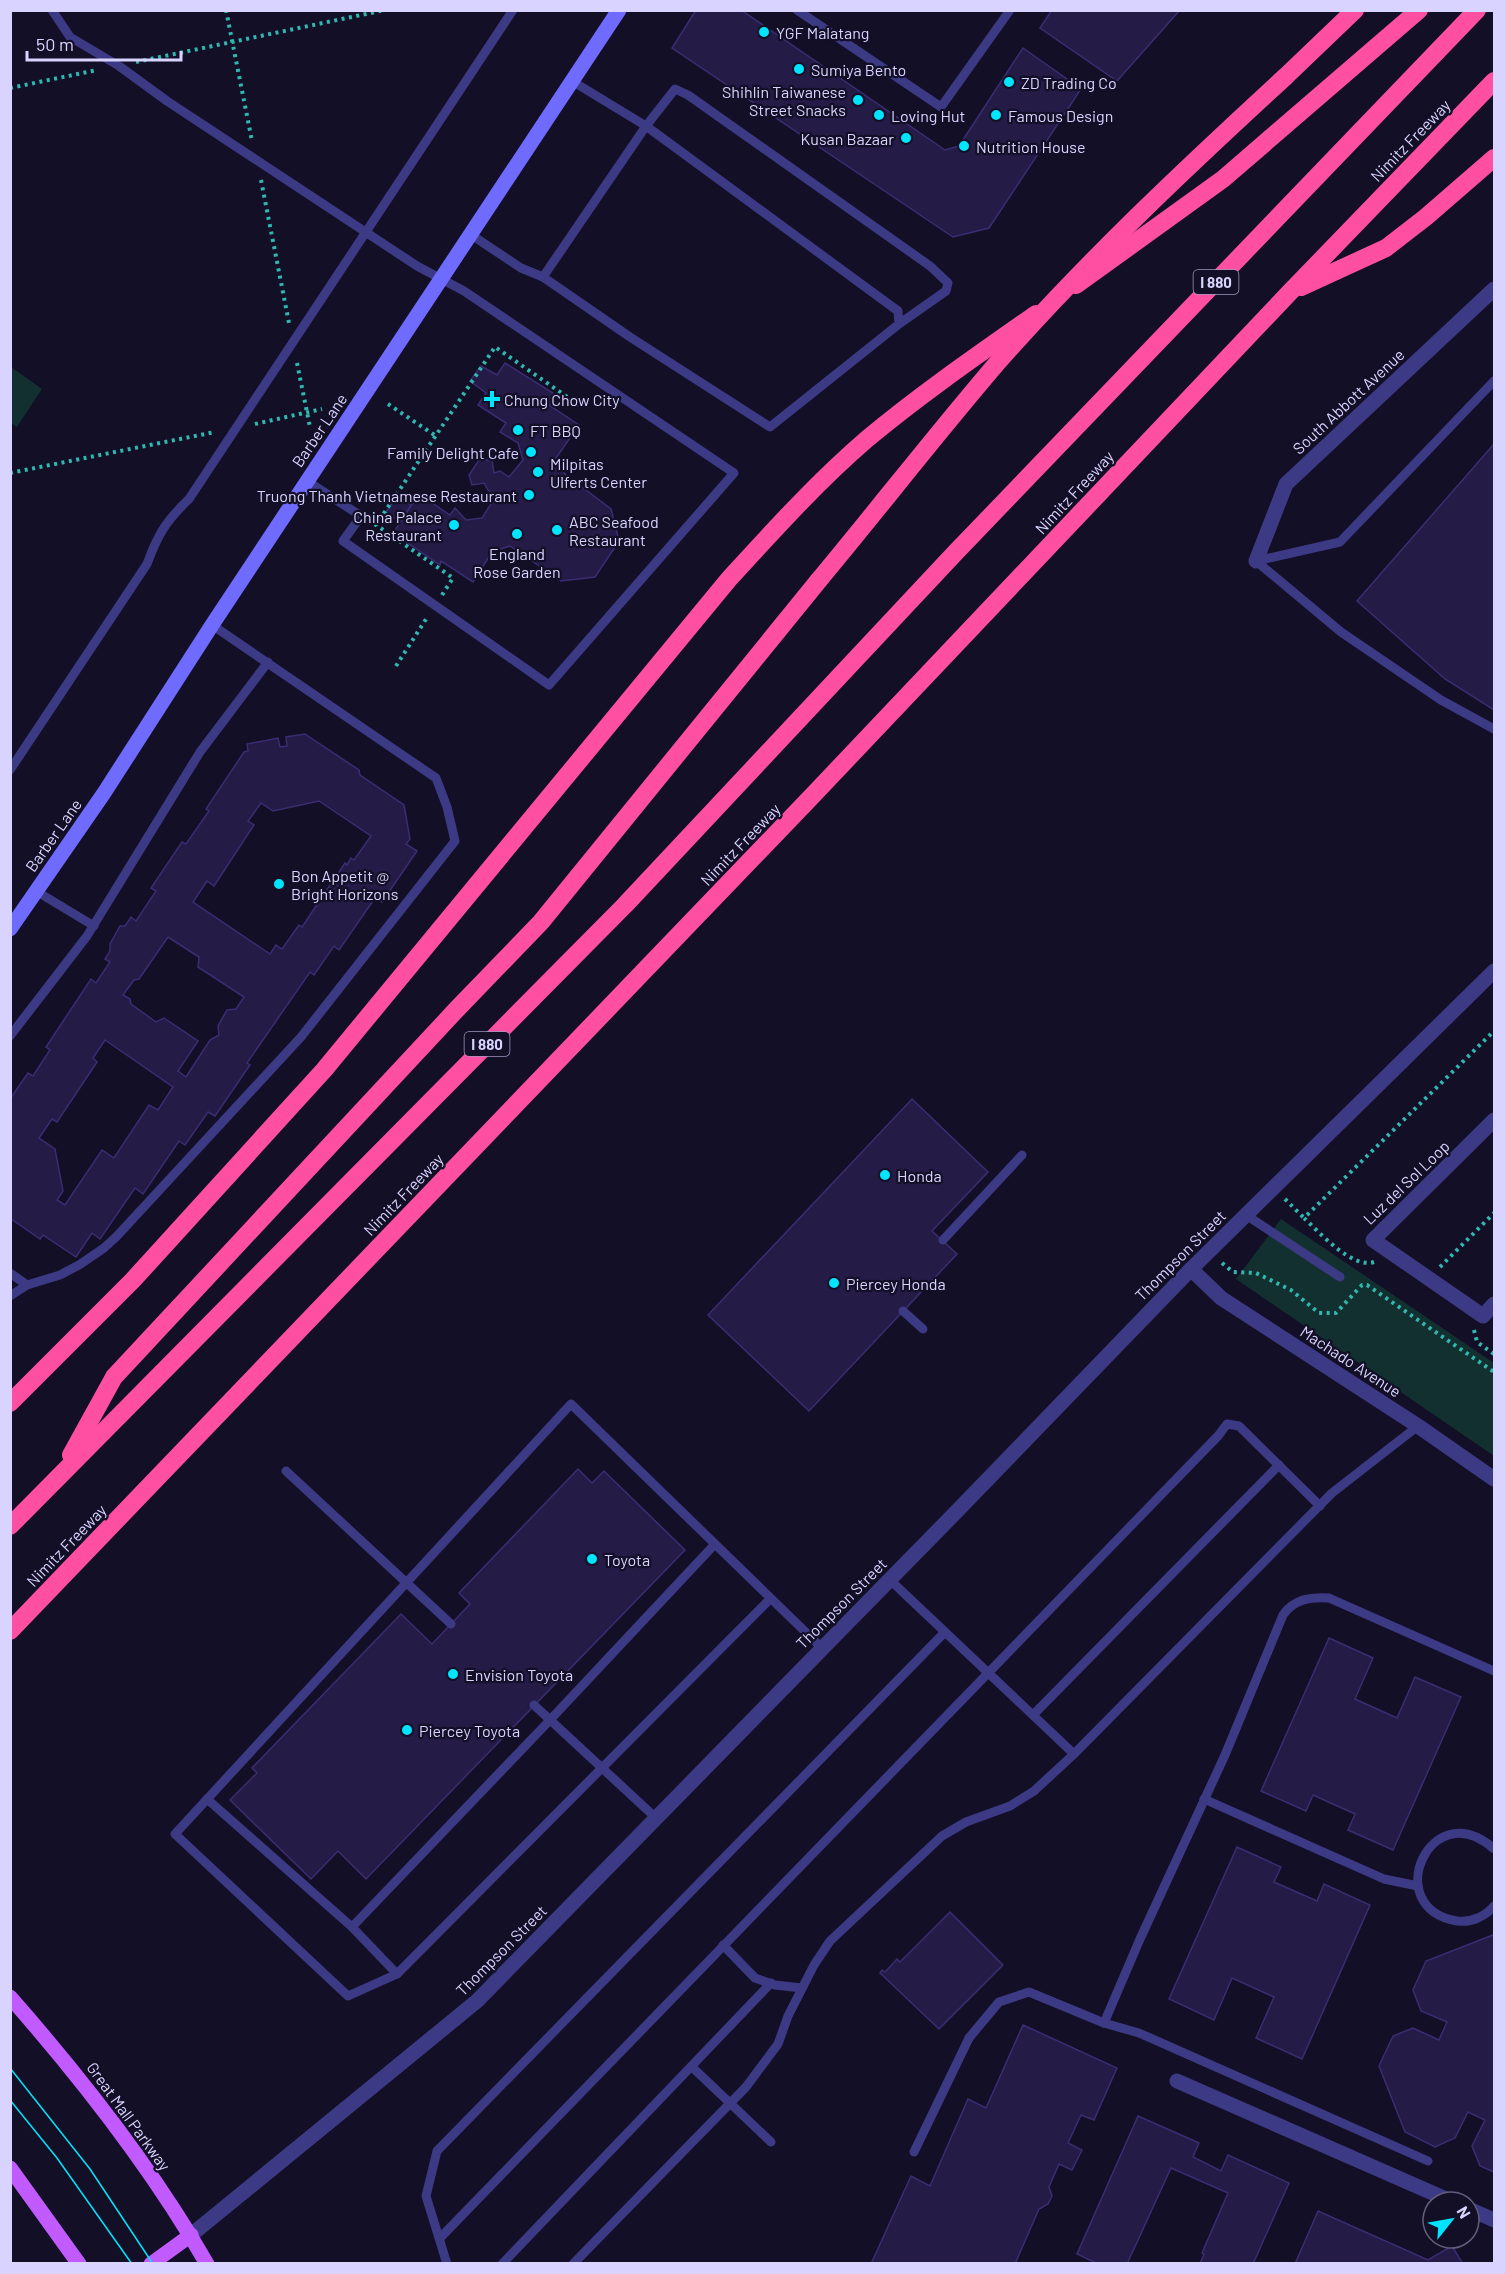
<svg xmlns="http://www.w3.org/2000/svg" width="1505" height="2274" font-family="Barlow,sans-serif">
<rect width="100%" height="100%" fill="#130f26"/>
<g fill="#12302f">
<path d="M 11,367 L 42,389 L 17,427 L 11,423 Z"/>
<path d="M 1281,1219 L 1494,1363 L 1494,1456 L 1236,1279 Z"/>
</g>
<g fill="#241b47" stroke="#3b2d73" stroke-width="1.5" fill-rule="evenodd">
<path d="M 696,10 L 741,10 L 945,150 L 959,146 L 1023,48 L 1081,89 L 989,228 L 953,237 L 672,48 Z"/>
<path d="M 1052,10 L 1180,10 L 1117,81 L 1040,28 Z"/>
<path d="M 505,363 L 556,395 L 549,405 L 579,425 L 556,458 L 565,474 L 611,509 L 619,541 L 595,577 L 561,581 L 510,546 L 492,552 L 473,582 L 441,561 L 440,565 L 393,533 L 419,494 L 450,515 L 455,508 L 466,520 L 482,518 L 496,496 L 488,490 L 484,483 L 472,485 L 469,475 L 479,460 L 492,460 L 494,473 L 500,471 L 509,477 L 523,460 L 518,443 L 500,432 L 506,423 L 478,405 L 486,393 L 470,381 L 481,366 L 497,375 Z"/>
<path d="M 1494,444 L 1494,710 L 1445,679 L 1357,601 Z"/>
<path d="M 397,496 L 411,505 L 400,522 L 386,512 Z"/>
<path d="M 305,734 L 359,770 L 360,775 L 404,805 L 410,839 L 406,844 L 417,851 L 382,902 L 375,898 L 339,950 L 334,946 L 314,975 L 310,972 L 247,1063 L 250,1065 L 215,1116 L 208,1112 L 185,1145 L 179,1141 L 143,1194 L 135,1188 L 100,1239 L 92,1233 L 76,1257 L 43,1235 L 40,1239 L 10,1218 L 10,1099 L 28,1073 L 33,1076 L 50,1050 L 46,1047 L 91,979 L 96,983 L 110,962 L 105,959 L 110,951 L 110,944 L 120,926 L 125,926 L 131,917 L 136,921 L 156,891 L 151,888 L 182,842 L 186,844 L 209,811 L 206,809 L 244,752 L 248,751 L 247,744 L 278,738 L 280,747 L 287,746 L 286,737 ZM 319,801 L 371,836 L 354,860 L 351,858 L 347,865 L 345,863 L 302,927 L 299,925 L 282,949 L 276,945 L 270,954 L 193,902 L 207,881 L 214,886 L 254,825 L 248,821 L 261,803 L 273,811 ZM 168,937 L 199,957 L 198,967 L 244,997 L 236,1009 L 227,1010 L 218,1026 L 219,1035 L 210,1040 L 186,1077 L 178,1071 L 198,1041 L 164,1018 L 156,1022 L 131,1004 L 130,999 L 123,995 L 134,980 L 139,979 ZM 105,1040 L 173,1087 L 158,1110 L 149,1105 L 114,1158 L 102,1150 L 65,1205 L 57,1200 L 63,1191 L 55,1149 L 39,1138 L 52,1119 L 57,1122 L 97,1062 L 93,1058 Z"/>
<path d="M 912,1099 L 988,1172 L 932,1231 L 957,1254 L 809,1411 L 708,1315 Z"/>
<path d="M 578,1469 L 592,1483 L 604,1471 L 685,1550 L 366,1879 L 338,1851 L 311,1879 L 230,1800 L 257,1773 L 252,1768 L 401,1614 L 432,1644 L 470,1604 L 459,1593 Z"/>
<path d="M 1329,1638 L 1373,1658 L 1355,1699 L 1397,1718 L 1415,1677 L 1461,1697 L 1393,1850 L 1348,1830 L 1355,1814 L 1313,1795 L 1306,1811 L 1261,1791 Z"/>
<path d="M 1237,1847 L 1281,1867 L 1274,1882 L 1317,1901 L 1324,1884 L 1370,1905 L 1302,2059 L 1256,2038 L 1274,1997 L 1232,1978 L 1214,2020 L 1169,1999 Z"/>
<path d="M 950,1912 L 1003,1965 L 939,2029 L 880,1973 L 882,1970 L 885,1972 L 897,1959 L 900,1962 Z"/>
<path d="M 1493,1935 L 1494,1936 L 1494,2172 L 1480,2166 L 1472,2146 L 1485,2120 L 1468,2112 L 1455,2138 L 1435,2147 L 1405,2132 L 1379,2066 L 1393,2036 L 1413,2028 L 1439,2040 L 1447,2022 L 1421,2011 L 1413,1990 L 1426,1961 Z"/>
<path d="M 1023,2025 L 1117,2068 L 1094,2120 L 1081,2115 L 1068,2143 L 1082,2150 L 1072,2170 L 1059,2164 L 1049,2187 L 1052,2196 L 1048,2204 L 1039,2209 L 1015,2264 L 871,2264 L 911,2176 L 930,2186 L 968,2099 L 986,2108 Z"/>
<path d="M 1138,2116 L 1199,2143 L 1193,2157 L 1221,2171 L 1228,2155 L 1289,2183 L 1253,2264 L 1200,2264 L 1204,2254 L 1202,2253 L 1228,2193 L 1171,2168 L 1127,2264 L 1098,2264 L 1077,2254 Z"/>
<path d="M 1318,2211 L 1428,2260 L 1452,2246 L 1463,2264 L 1295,2264 Z"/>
</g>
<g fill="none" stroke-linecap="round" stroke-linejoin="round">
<g stroke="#2fb8b0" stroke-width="4" stroke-dasharray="3 4.5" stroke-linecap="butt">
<path d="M 226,10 L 252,141"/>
<path d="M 136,62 L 385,10"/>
<path d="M 10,88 L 97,70"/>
<path d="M 261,180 L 289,323"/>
<path d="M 297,363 L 310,427"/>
<path d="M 388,404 L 436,436"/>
<path d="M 255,424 L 322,409"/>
<path d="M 10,473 L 215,432"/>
<path d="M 442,595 L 453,578 L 376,525 L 495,347 L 579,405"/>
<path d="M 396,666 L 428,616"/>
<path d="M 1285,1199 L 1304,1218"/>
<path d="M 1374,1262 C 1352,1269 1319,1232 1304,1218 L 1494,1031"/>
<path d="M 1222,1263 L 1233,1272 L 1256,1273 L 1291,1290 L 1319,1313 L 1336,1313 L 1362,1285 L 1367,1285 L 1494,1372"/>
<path d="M 1440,1267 L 1494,1213"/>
<path d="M 1474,1330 L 1477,1342 L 1494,1354"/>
</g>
<g stroke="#3d3a85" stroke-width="9">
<path d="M 52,10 L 70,37 L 119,66 L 167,101 L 417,266 L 464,291 L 734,473 L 549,685 L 343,541 L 361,516 L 307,481"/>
<path d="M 797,10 L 941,107 L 1010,10"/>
<path d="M 572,81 L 646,126 L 898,311 L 899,324 L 770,427 L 630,337 L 543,277 L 646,126 L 675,89 L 688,95 L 930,266 L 948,283 L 946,291 L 899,324"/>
<path d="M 470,234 L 521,268 L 543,277"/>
<path d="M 1256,561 L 1340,542 L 1494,381"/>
<path d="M 1256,561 L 1341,632 L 1441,700 L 1494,729"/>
<path d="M 10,770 L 147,564 C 158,534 166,521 189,499 L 513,10"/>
<path d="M 36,891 L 94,926"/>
<path d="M 10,1036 L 87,936 L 200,752 L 268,662"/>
<path d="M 1246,1215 L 1340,1277"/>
<path d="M 943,1240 L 1022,1155"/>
<path d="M 10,1273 L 27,1285"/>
<path d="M 10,1296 L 27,1285 L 60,1275 L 79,1265 L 104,1248 L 117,1236 L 301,1037 L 455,841 L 447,807 L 436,778 L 212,625"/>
<path d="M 903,1311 L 923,1329"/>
<path d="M 286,1471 L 451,1624"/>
<path d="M 889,1579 L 1074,1754"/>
<path d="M 770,1599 L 397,1974 L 348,1996 L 175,1834 L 571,1404 L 822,1648"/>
<path d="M 534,1705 L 656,1818"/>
<path d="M 1033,1715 L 1279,1465"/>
<path d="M 207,1799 L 352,1927 L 550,1720 L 715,1544"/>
<path d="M 1204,1799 L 1384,1879 L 1418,1886"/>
<path d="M 1494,1849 C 1431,1792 1379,1908 1457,1921 C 1471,1923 1486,1916 1494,1906"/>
<path d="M 352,1927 L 397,1974"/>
<path d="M 723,1945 L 755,1978 L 775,1985 L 802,1988"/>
<path d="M 1104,2023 L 1140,1939 L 1225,1755 L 1283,1615 C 1294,1599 1310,1597 1329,1598 L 1494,1671"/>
<path d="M 692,2067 L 771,2142"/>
<path d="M 914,2152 L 969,2038 L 999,2002 L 1029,1992 L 1104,2023 L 1139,2033 L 1428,2161"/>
<path d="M 440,2238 L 1218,1436 L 1227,1424 L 1239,1426 L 1320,1506"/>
<path d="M 447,2264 L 426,2196 L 437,2151 L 945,1632"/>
<path d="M 502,2264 L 771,1983"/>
<path d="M 573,2264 L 746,2087 L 778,2044 L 788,2016 L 814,1965 L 830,1941 L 942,1836 L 966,1822 L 1010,1806 L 1034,1791 L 1074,1754 L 1332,1493 L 1418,1426"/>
</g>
<g stroke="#3d3a85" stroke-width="15">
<path d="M 1256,561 L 1286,484 L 1494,289"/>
<path d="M 1494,1120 L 1373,1240 L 1483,1316 L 1494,1304"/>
<path d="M 1191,1269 L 1221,1298 L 1418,1426 L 1494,1479"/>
<path d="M 1177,2081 L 1453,2202"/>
<path d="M 1469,2209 L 1494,2220"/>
<path d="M 191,2235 L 477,2001 L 958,1510 L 1191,1269 L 1494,971"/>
</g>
<path stroke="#6f6bff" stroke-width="15" d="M 10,929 L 104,793 L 212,625 L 619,10"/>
<g stroke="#c25bff" stroke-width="15">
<path d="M 10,1997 C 83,2080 152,2168 207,2264"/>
<path d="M 10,2168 L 79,2264"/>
<path d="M 151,2264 L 191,2235"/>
</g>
<g stroke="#ff4fa3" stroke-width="18">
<path d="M 1285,77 L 1355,10"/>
<path d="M 1076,285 L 1223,179 L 1419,10"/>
<path d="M 1301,287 L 1386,248 L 1426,217 L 1494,158"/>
<path d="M 10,1403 L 133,1280 L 324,1070 L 729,579 C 773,531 817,482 867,439 C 921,394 979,354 1036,314"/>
<path d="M 71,1455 L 114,1377 L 457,1009 L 541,922 L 819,580"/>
<path d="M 10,1526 L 625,905 L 955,553 L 1477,10"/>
<path d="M 10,1631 L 814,794 L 1291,291 L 1494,81"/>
</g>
<g stroke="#00e5ff" stroke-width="1.5">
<path d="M 10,2068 L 90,2169 L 153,2264"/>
<path d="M 10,2100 L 57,2158 L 132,2264"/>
</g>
<path stroke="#ff4fa3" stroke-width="18" d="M 819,580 C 879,508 937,433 998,362 C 1087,261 1186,168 1285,77"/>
</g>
<g fill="#00e5ff" stroke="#130f26" stroke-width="2">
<circle cx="764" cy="32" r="6"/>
<circle cx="799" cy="69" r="6"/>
<circle cx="1009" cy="82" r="6"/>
<circle cx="858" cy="100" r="6"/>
<circle cx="879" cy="115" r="6"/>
<circle cx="996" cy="115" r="6"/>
<circle cx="906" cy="138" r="6"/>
<circle cx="964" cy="146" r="6"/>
<path d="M489 390h6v6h6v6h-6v6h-6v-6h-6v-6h6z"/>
<circle cx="518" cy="430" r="6"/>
<circle cx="531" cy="452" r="6"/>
<circle cx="538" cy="472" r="6"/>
<circle cx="529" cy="495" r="6"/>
<circle cx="454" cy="525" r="6"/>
<circle cx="557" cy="530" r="6"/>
<circle cx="517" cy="534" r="6"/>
<circle cx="279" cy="884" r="6"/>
<circle cx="885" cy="1175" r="6"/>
<circle cx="834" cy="1283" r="6"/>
<circle cx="592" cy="1559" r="6"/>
<circle cx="453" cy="1674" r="6"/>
<circle cx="407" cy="1730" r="6"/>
</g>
<g text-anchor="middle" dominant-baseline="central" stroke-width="4.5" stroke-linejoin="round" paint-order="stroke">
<g fill="#130f26" stroke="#9e99be" stroke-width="1.5">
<rect x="1193.5" y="270" width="45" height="24" rx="4.5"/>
<rect x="464.5" y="1032" width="45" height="24" rx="4.5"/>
</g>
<g font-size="15" font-weight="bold" fill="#d9d4ff">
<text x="1216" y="282">I 880</text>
<text x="487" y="1044">I 880</text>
</g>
<g font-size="16" fill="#d9d4ff" stroke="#130f26" text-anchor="start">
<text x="776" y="32">YGF Malatang</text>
<text x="811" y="69">Sumiya Bento</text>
<text x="1021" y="82">ZD Trading Co</text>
<text x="846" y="91" text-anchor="end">Shihlin Taiwanese<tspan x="846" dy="18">Street Snacks</tspan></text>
<text x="891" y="115">Loving Hut</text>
<text x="1008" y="115">Famous Design</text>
<text x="894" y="138" text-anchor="end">Kusan Bazaar</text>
<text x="976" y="146">Nutrition House</text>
<text x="504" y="399">Chung Chow City</text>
<text x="530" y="430">FT BBQ</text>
<text x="519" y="452" text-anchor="end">Family Delight Cafe</text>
<text x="550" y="463">Milpitas<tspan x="550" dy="18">Ulferts Center</tspan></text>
<text x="517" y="495" text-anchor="end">Truong Thanh Vietnamese Restaurant</text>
<text x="442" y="516" text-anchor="end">China Palace<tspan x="442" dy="18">Restaurant</tspan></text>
<text x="569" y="521">ABC Seafood<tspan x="569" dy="18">Restaurant</tspan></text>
<text x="517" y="553" text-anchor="middle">England<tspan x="517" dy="18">Rose Garden</tspan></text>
<text x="291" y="875">Bon Appetit @<tspan x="291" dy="18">Bright Horizons</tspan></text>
<text x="897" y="1175">Honda</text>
<text x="846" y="1283">Piercey Honda</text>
<text x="604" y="1559">Toyota</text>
<text x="465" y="1674">Envision Toyota</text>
<text x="419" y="1730">Piercey Toyota</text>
</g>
<g font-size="16" fill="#d9d4ff" stroke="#130f26">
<text transform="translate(1410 140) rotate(-46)">Nimitz Freeway</text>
<text transform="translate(1348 401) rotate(-43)">South Abbott Avenue</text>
<text transform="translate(319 430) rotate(-56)">Barber Lane</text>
<text transform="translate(1074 492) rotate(-47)">Nimitz Freeway</text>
<text transform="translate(53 835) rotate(-55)">Barber Lane</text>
<text transform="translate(740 844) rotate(-46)">Nimitz Freeway</text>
<text transform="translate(1406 1182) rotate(-44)">Luz del Sol Loop</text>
<text transform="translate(403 1194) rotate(-46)">Nimitz Freeway</text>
<text transform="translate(1180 1255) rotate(-45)">Thompson Street</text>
<text transform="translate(1351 1361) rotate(33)">Machado Avenue</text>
<text transform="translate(66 1545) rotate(-46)">Nimitz Freeway</text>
<text transform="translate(841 1603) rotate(-45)">Thompson Street</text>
<text transform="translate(501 1950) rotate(-45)">Thompson Street</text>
<text transform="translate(129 2116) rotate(54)">Great Mall Parkway</text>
</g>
</g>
<rect width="1505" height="2274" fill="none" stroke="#d9d4ff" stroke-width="24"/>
<g transform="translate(1451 2220) rotate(59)"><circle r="28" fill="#130f26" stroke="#625e7d" stroke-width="1.5"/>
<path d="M0-4.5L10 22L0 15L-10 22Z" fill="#00e5ff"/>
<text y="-9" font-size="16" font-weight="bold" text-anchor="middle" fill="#d9d4ff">N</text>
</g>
<path d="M27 51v9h154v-9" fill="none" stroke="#d9d4ff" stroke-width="3"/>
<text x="36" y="51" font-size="18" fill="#d9d4ff" stroke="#130f26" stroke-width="4.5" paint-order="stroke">50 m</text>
</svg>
